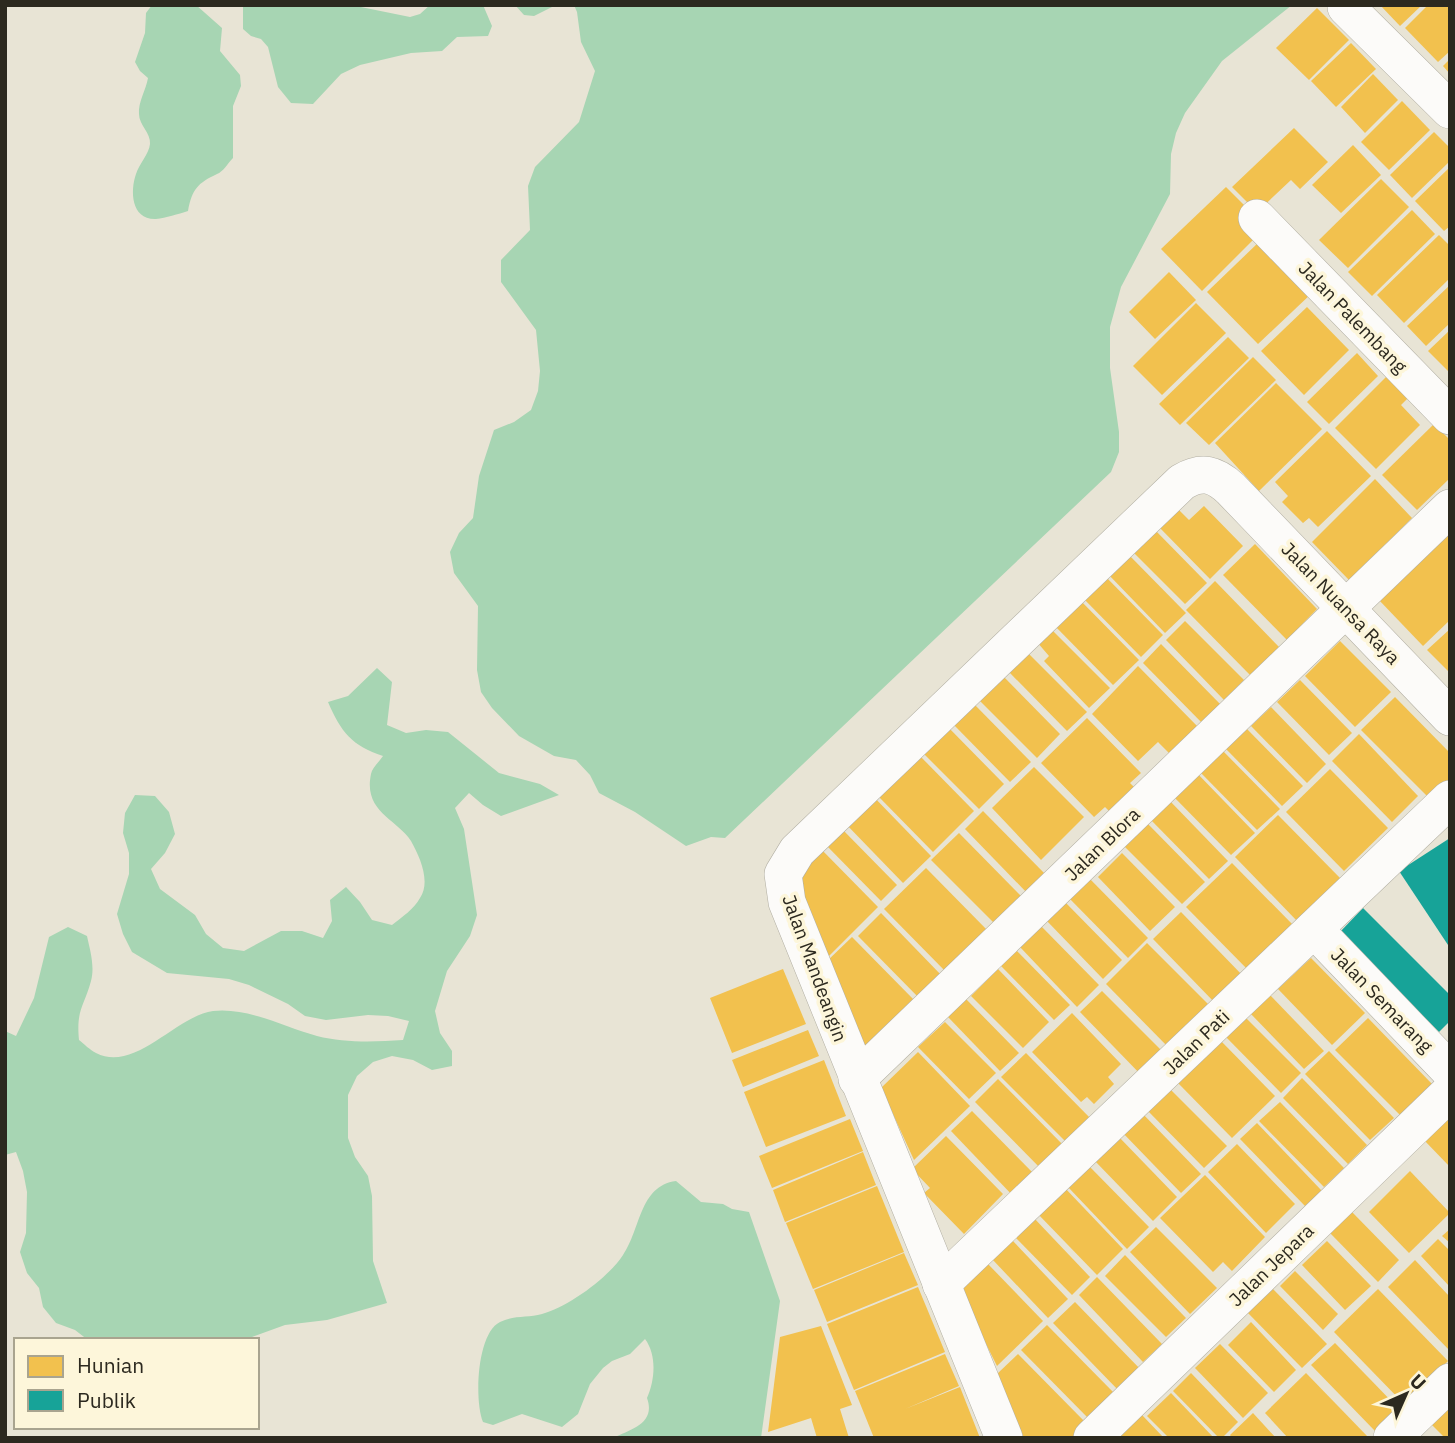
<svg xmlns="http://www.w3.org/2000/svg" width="1455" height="1443" font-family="'IBM Plex Sans',sans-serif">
<rect width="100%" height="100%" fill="#e8e4d5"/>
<g fill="#a7d5b3">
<path d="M 152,5 L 196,5 L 222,28 L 220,51 L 240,75 L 241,86 L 233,106 L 233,158 C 228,163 223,172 217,174 C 198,183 192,189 188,211 C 178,214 166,218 156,219 C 131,220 130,191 136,174 C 139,164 149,154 150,144 C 151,133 139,125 139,114 C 138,102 146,90 148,78 L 140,71 L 135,62 L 145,33 L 146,13 Z"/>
<path d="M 243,5 L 351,5 L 410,17 L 420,14 L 430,5 L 483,5 L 492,26 L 488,36 L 457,37 L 442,51 L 411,53 L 360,65 L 341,74 L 313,104 L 291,103 L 278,87 L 268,47 L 261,39 L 251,36 L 243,29 Z"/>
<path d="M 515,5 L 556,5 L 534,16 L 524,15 Z"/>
<path d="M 574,5 L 1292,5 L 1222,61 L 1185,113 L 1176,133 L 1171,154 L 1170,194 L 1121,287 L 1110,327 L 1110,368 L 1119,432 L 1119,452 L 1111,472 L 725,838 L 711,837 L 686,846 L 635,812 L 599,793 L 590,775 L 576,760 L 554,756 L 519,736 L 492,708 L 481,692 L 477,670 L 478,606 L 454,573 L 450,552 L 459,533 L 473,518 L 479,476 L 494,430 L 514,422 L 531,410 L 538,391 L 540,371 L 536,330 L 501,282 L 501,260 L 530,230 L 528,186 L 535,167 L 579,122 L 595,71 L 581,42 L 577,12 Z"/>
<path d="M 377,668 L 392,682 L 387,725 L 406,733 L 426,730 L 448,732 L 499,773 L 540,784 L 559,795 L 501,816 L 483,805 L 469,793 L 455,808 L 464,829 L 477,915 L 470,936 L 447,971 L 435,1011 L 440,1033 L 452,1051 L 452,1066 L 432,1070 L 413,1060 L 392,1056 L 373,1062 L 357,1076 L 348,1095 L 348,1138 L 355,1157 L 368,1176 L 372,1196 L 373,1261 L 387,1303 L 327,1320 L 285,1325 L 244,1340 L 88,1340 L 75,1330 L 56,1323 L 43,1307 L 39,1288 L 27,1273 L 20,1252 L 26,1233 L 27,1192 L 23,1171 L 16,1152 L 5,1155 L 5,1031 L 16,1036 L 34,998 L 49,937 L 68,927 L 87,936 C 90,950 95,966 91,981 C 84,1007 76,1009 79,1040 C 84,1044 90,1050 96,1053 C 135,1073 176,1016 213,1011 C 248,1007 284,1027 317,1036 C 344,1043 375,1042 403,1040 L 409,1021 L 388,1016 L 368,1015 L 326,1020 L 305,1016 L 288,1004 L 249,985 L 229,979 L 167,973 L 132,952 L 123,934 L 117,914 L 129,874 L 129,853 L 123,833 L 125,813 L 135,795 L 155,796 L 169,812 L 175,834 L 165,853 L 151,869 L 160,889 L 195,915 L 206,934 L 223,948 L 244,951 L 281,931 L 302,931 L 323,938 L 332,921 L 330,900 L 346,887 L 360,902 L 372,920 L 392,925 C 402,917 414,909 420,898 C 431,882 420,857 411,841 C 397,819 363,812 371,774 C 372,768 379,762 383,756 C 352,746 341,732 328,702 L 348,696 Z"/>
<path d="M 676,1181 L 701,1202 L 723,1204 L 732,1209 L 749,1212 L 780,1301 L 761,1438 L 613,1438 C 632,1429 656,1423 647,1398 C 655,1380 657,1355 645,1339 L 630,1354 L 612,1361 L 603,1368 L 590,1384 L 578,1414 L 562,1427 L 522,1414 L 493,1425 L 483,1422 C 474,1400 477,1333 500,1322 C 514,1315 528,1318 542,1314 C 568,1307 608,1278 623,1255 C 641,1229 639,1186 676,1181 Z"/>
</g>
<g fill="#f2c14e">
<path d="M 1380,5 L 1422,5 L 1400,26 Z"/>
<path d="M 1428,5 L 1450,5 L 1450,51 L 1438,62 L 1405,28 Z"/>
<path d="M 1317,8 L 1349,40 L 1309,80 L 1276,48 Z"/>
<path d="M 1351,43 L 1376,69 L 1336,107 L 1311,81 Z"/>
<path d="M 1450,59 L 1450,74 L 1443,66 Z"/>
<path d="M 1373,74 L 1398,100 L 1365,133 L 1341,107 Z"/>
<path d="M 1402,101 L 1430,130 L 1389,170 L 1361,142 Z"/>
<path d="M 1294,128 L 1328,162 L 1300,189 L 1291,180 L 1257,212 L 1232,187 Z"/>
<path d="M 1434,132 L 1450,148 L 1450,161 L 1412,198 L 1390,175 Z"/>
<path d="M 1353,145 L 1381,175 L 1341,213 L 1312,185 Z"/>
<path d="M 1450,167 L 1450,226 L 1444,231 L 1415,201 Z"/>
<path d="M 1381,179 L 1409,207 L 1348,268 L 1319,240 Z"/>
<path d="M 1226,187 L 1248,209 L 1258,235 L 1202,291 L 1161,249 Z"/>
<path d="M 1412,210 L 1435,234 L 1372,296 L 1348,272 Z"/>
<path d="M 1439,235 L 1450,246 L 1450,278 L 1404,323 L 1377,295 Z"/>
<path d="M 1260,241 L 1312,293 L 1258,344 L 1207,292 Z"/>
<path d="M 1169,272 L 1196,300 L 1155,339 L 1129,312 Z"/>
<path d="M 1450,285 L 1450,323 L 1426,346 L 1407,326 Z"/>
<path d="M 1196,303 L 1226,333 L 1162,395 L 1133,366 Z"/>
<path d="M 1307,307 L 1349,350 L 1304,395 L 1261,351 Z"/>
<path d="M 1450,330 L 1450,373 L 1428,351 Z"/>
<path d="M 1228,337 L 1249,358 L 1180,425 L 1159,404 Z"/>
<path d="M 1357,353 L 1378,376 L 1329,424 L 1307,402 Z"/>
<path d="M 1253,357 L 1276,380 L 1209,445 L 1186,423 Z"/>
<path d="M 1392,371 L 1413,393 L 1401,405 L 1420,425 L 1376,469 L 1335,428 Z"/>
<path d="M 1276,383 L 1322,429 L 1259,491 L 1215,443 Z"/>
<path d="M 1434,424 L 1450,440 L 1450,478 L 1417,510 L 1382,475 Z"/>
<path d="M 1327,431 L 1371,476 L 1318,527 L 1309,518 L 1303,523 L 1282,502 L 1288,496 L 1275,482 Z"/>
<path d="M 1375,479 L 1412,518 L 1349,580 L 1312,542 Z"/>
<path d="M 1204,506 L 1243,546 L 1210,579 L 1160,528 L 1179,510 L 1189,520 Z"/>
<path d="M 1450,529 L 1450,620 L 1423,646 L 1378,599 Z"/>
<path d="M 1155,530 L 1207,583 L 1185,604 L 1132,551 Z"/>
<path d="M 1255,544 L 1317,609 L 1287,640 L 1223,575 Z"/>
<path d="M 1128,554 L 1186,613 L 1165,633 L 1107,573 Z"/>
<path d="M 1104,575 L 1163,635 L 1141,657 L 1082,597 Z"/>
<path d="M 1215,581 L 1280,648 L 1251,676 L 1186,610 Z"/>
<path d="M 1078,598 L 1139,660 L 1113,685 L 1052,623 Z"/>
<path d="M 1185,621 L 1244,680 L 1224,700 L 1166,640 Z"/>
<path d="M 1051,629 L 1110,688 L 1089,708 L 1044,661 L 1049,656 L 1037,642 Z"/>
<path d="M 1450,629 L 1450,673 L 1427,650 Z"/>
<path d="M 1340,641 L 1391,692 L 1355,727 L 1305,676 Z"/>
<path d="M 1161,644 L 1223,707 L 1205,726 L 1143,663 Z"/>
<path d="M 1028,653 L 1087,712 L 1067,731 L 1009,672 Z"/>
<path d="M 1138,666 L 1199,728 L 1171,755 L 1158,742 L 1138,761 L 1092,714 Z"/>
<path d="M 1003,676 L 1060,734 L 1037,758 L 979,700 Z"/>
<path d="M 1300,680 L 1352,733 L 1329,755 L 1277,702 Z"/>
<path d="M 1395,697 L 1450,753 L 1450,782 L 1431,800 L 1361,730 Z"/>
<path d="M 974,704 L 1031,762 L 1010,782 L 953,724 Z"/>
<path d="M 1271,707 L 1326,764 L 1307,783 L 1251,726 Z"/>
<path d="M 1087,718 L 1141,773 L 1130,783 L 1138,791 L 1113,815 L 1105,807 L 1094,817 L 1041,763 Z"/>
<path d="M 946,725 L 1004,784 L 979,809 L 920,750 Z"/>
<path d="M 1247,729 L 1303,786 L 1282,806 L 1226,749 Z"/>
<path d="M 1359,734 L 1418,796 L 1392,822 L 1332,761 Z"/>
<path d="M 1223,751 L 1280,809 L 1257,830 L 1201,773 Z"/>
<path d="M 920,756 L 974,811 L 933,852 L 878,796 Z"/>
<path d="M 1034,767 L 1084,817 L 1041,860 L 992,808 Z"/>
<path d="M 1330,769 L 1388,828 L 1344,871 L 1286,812 Z"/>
<path d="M 1194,770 L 1255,833 L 1231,855 L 1171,794 Z"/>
<path d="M 870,793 L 931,856 L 903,883 L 843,821 Z"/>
<path d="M 1169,800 L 1228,861 L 1209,879 L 1150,819 Z"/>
<path d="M 983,811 L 1047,876 L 1028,894 L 965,829 Z"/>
<path d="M 1278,815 L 1342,880 L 1298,922 L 1235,857 Z"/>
<path d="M 1147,823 L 1205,882 L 1182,904 L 1124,846 Z"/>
<path d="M 841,828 L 897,885 L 881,901 L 825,844 Z"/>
<path d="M 959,833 L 1023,898 L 996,925 L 931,860 Z"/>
<path d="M 819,847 L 878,907 L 824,961 L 788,877 Z"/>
<path d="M 1122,853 L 1175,907 L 1150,931 L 1098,877 Z"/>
<path d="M 1232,863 L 1296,928 L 1251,973 L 1186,907 Z"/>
<path d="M 926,868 L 989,932 L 947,973 L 884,909 Z"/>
<path d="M 1088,877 L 1148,938 L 1128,958 L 1068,897 Z"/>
<path d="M 1064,901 L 1122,960 L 1103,979 L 1046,920 Z"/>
<path d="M 1181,912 L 1245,978 L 1217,1005 L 1153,939 Z"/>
<path d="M 881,913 L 944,978 L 921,1000 L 858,936 Z"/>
<path d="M 1041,926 L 1099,985 L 1077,1007 L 1020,947 Z"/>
<path d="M 852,937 L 916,1002 L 865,1052 L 825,963 Z"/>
<path d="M 1147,943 L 1214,1010 L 1172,1051 L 1106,984 Z"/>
<path d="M 1016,950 L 1070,1005 L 1054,1020 L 1001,966 Z"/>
<path d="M 1311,958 L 1365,1013 L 1332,1045 L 1278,989 Z"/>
<path d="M 783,969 L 806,1024 L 732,1053 L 710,998 Z"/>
<path d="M 998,969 L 1049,1022 L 1023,1048 L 971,996 Z"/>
<path d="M 1102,991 L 1170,1059 L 1147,1081 L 1080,1012 Z"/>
<path d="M 1269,994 L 1324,1051 L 1304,1069 L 1250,1013 Z"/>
<path d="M 966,999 L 1019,1053 L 1000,1071 L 948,1017 Z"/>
<path d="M 1072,1013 L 1121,1064 L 1108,1077 L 1114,1084 L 1094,1104 L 1087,1097 L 1081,1102 L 1032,1052 Z"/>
<path d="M 1245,1017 L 1301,1073 L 1281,1093 L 1225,1036 Z"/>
<path d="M 1368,1018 L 1433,1085 L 1401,1116 L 1335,1050 Z"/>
<path d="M 945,1022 L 996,1073 L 969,1099 L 918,1047 Z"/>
<path d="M 808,1030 L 819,1056 L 743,1087 L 732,1060 Z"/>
<path d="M 1221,1041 L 1275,1096 L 1232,1138 L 1178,1083 Z"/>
<path d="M 1329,1051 L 1394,1118 L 1370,1140 L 1305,1074 Z"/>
<path d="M 918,1052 L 970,1106 L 914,1160 L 881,1088 Z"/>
<path d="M 1026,1053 L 1094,1122 L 1070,1146 L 1001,1077 Z"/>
<path d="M 824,1060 L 846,1116 L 766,1147 L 744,1092 Z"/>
<path d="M 1302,1078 L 1367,1145 L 1348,1164 L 1283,1098 Z"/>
<path d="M 998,1079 L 1068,1150 L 1045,1173 L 975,1102 Z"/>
<path d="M 1169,1088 L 1227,1146 L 1204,1168 L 1147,1110 Z"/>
<path d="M 1280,1102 L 1344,1168 L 1324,1187 L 1259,1121 Z"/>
<path d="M 972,1111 L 1036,1176 L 1015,1198 L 951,1131 Z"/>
<path d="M 1141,1112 L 1201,1174 L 1181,1193 L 1121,1131 Z"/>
<path d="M 1450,1114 L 1450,1167 L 1423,1139 Z"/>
<path d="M 850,1119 L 863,1151 L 772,1188 L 759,1156 Z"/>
<path d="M 1257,1123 L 1322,1191 L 1305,1206 L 1240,1139 Z"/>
<path d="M 946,1136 L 1003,1194 L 964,1234 L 924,1193 L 930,1188 L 912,1169 Z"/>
<path d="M 1118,1136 L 1177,1197 L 1153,1221 L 1094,1160 Z"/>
<path d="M 1237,1144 L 1295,1204 L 1266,1233 L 1208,1172 Z"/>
<path d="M 863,1152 L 876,1185 L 785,1222 L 773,1190 Z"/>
<path d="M 1089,1166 L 1149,1227 L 1127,1249 L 1068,1187 Z"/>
<path d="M 1410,1171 L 1450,1213 L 1409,1253 L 1369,1212 Z"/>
<path d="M 1205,1175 L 1265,1237 L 1232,1271 L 1223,1262 L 1213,1272 L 1160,1218 Z"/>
<path d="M 877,1186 L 904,1252 L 813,1289 L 786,1223 Z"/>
<path d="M 1064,1187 L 1123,1249 L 1097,1275 L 1037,1213 Z"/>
<path d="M 1352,1212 L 1399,1260 L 1378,1282 L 1330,1233 Z"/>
<path d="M 1033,1217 L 1090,1277 L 1072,1295 L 1014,1236 Z"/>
<path d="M 1156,1227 L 1217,1288 L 1190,1314 L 1130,1252 Z"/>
<path d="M 1450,1229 L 1450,1243 L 1442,1236 Z"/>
<path d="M 1438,1239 L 1450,1251 L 1450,1287 L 1421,1256 Z"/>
<path d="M 1012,1240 L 1068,1299 L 1048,1318 L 992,1259 Z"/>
<path d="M 1327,1241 L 1371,1286 L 1345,1310 L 1302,1265 Z"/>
<path d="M 904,1253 L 918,1285 L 827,1322 L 814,1290 Z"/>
<path d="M 1125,1255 L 1186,1318 L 1166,1337 L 1105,1276 Z"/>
<path d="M 1415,1260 L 1450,1297 L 1450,1351 L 1388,1287 Z"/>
<path d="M 988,1264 L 1043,1321 L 997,1366 L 960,1292 Z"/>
<path d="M 1295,1271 L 1338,1314 L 1323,1330 L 1280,1286 Z"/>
<path d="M 1097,1277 L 1162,1344 L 1143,1362 L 1079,1295 Z"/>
<path d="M 918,1287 L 945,1352 L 854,1390 L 827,1324 Z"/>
<path d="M 1271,1287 L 1327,1344 L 1302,1368 L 1247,1312 Z"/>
<path d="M 1378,1289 L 1448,1361 L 1404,1404 L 1334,1332 Z"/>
<path d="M 1075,1302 L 1143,1372 L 1121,1393 L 1053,1323 Z"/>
<path d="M 1251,1322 L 1296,1370 L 1274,1392 L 1228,1345 Z"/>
<path d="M 1047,1325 L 1115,1394 L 1089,1419 L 1021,1350 Z"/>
<path d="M 821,1326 L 852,1405 L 840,1409 L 849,1438 L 817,1438 L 811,1418 L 768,1432 L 780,1337 Z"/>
<path d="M 1335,1343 L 1399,1409 L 1375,1431 L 1311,1365 Z"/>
<path d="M 1220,1344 L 1268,1393 L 1243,1418 L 1195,1368 Z"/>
<path d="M 945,1354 L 959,1386 L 905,1409 L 960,1387 L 980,1438 L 874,1438 L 855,1391 Z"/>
<path d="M 1018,1354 L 1086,1423 L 1071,1438 L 1024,1438 L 997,1374 Z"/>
<path d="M 1191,1373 L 1238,1422 L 1222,1438 L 1219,1438 L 1173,1391 Z"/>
<path d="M 1306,1373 L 1369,1438 L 1288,1438 L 1265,1413 Z"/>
<path d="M 1171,1393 L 1214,1438 L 1169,1438 L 1147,1416 Z"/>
<path d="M 1450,1399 L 1450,1438 L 1445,1438 L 1427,1420 Z"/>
<path d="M 1253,1413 L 1276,1438 L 1232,1438 L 1230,1435 Z"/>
<path d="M 1142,1415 L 1164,1438 L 1123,1438 L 1120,1435 Z"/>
</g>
<g fill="#17a398">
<path d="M 1450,838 L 1450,948 L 1399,871 Z"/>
<path d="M 1363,908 L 1450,995 L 1450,1021 L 1439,1032 L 1340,932 Z"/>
</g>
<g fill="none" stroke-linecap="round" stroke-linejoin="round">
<g stroke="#b2afa3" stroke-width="38">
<g id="street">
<path d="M 1346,7 L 1450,110"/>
<path d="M 1257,218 L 1450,416"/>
<path d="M 1314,929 L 1450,1071"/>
<path d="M 857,1079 L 1450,508"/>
<path d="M 941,1284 L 1450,799"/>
<path d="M 1004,1438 L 787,902 L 783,874 L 797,851 L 1182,482 C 1202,470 1215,474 1231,489 L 1450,717"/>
<path d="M 1092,1438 L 1450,1092"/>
<path d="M 1392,1438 L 1450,1382"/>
</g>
</g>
<use href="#street" stroke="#fcfbf9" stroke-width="37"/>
</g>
<g text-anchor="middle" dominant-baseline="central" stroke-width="7" stroke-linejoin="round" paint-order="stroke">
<g font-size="19" fill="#2c291f" stroke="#fdf6da">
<text transform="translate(1353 317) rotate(46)">Jalan Palembang</text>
<text transform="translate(1341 603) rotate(46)">Jalan Nuansa Raya</text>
<text transform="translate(1102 844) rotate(-44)">Jalan Blora</text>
<text transform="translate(815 968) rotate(70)">Jalan Mandeangin</text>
<text transform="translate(1382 1000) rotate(46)">Jalan Semarang</text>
<text transform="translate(1196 1042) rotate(-44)">Jalan Pati</text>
<text transform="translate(1271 1265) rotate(-44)">Jalan Jepara</text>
</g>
</g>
<rect width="1455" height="1443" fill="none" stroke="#2c291f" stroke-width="14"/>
<rect x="14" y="1338" width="245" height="91" fill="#fdf6da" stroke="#a9a48f" stroke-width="2"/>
<rect x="28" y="1356" width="35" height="21" fill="#f2c14e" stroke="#a9a48f" stroke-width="2"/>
<text x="77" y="1373" font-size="21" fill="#2c291f">Hunian</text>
<rect x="28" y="1390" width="35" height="21" fill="#17a398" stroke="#a9a48f" stroke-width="2"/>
<text x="77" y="1408" font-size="21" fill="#2c291f">Publik</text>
<g transform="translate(1406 1394) rotate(45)" stroke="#fdf6da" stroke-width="5" paint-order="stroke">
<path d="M0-5L12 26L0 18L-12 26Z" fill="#2c291f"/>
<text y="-10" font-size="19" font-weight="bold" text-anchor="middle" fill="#2c291f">U</text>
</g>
</svg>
